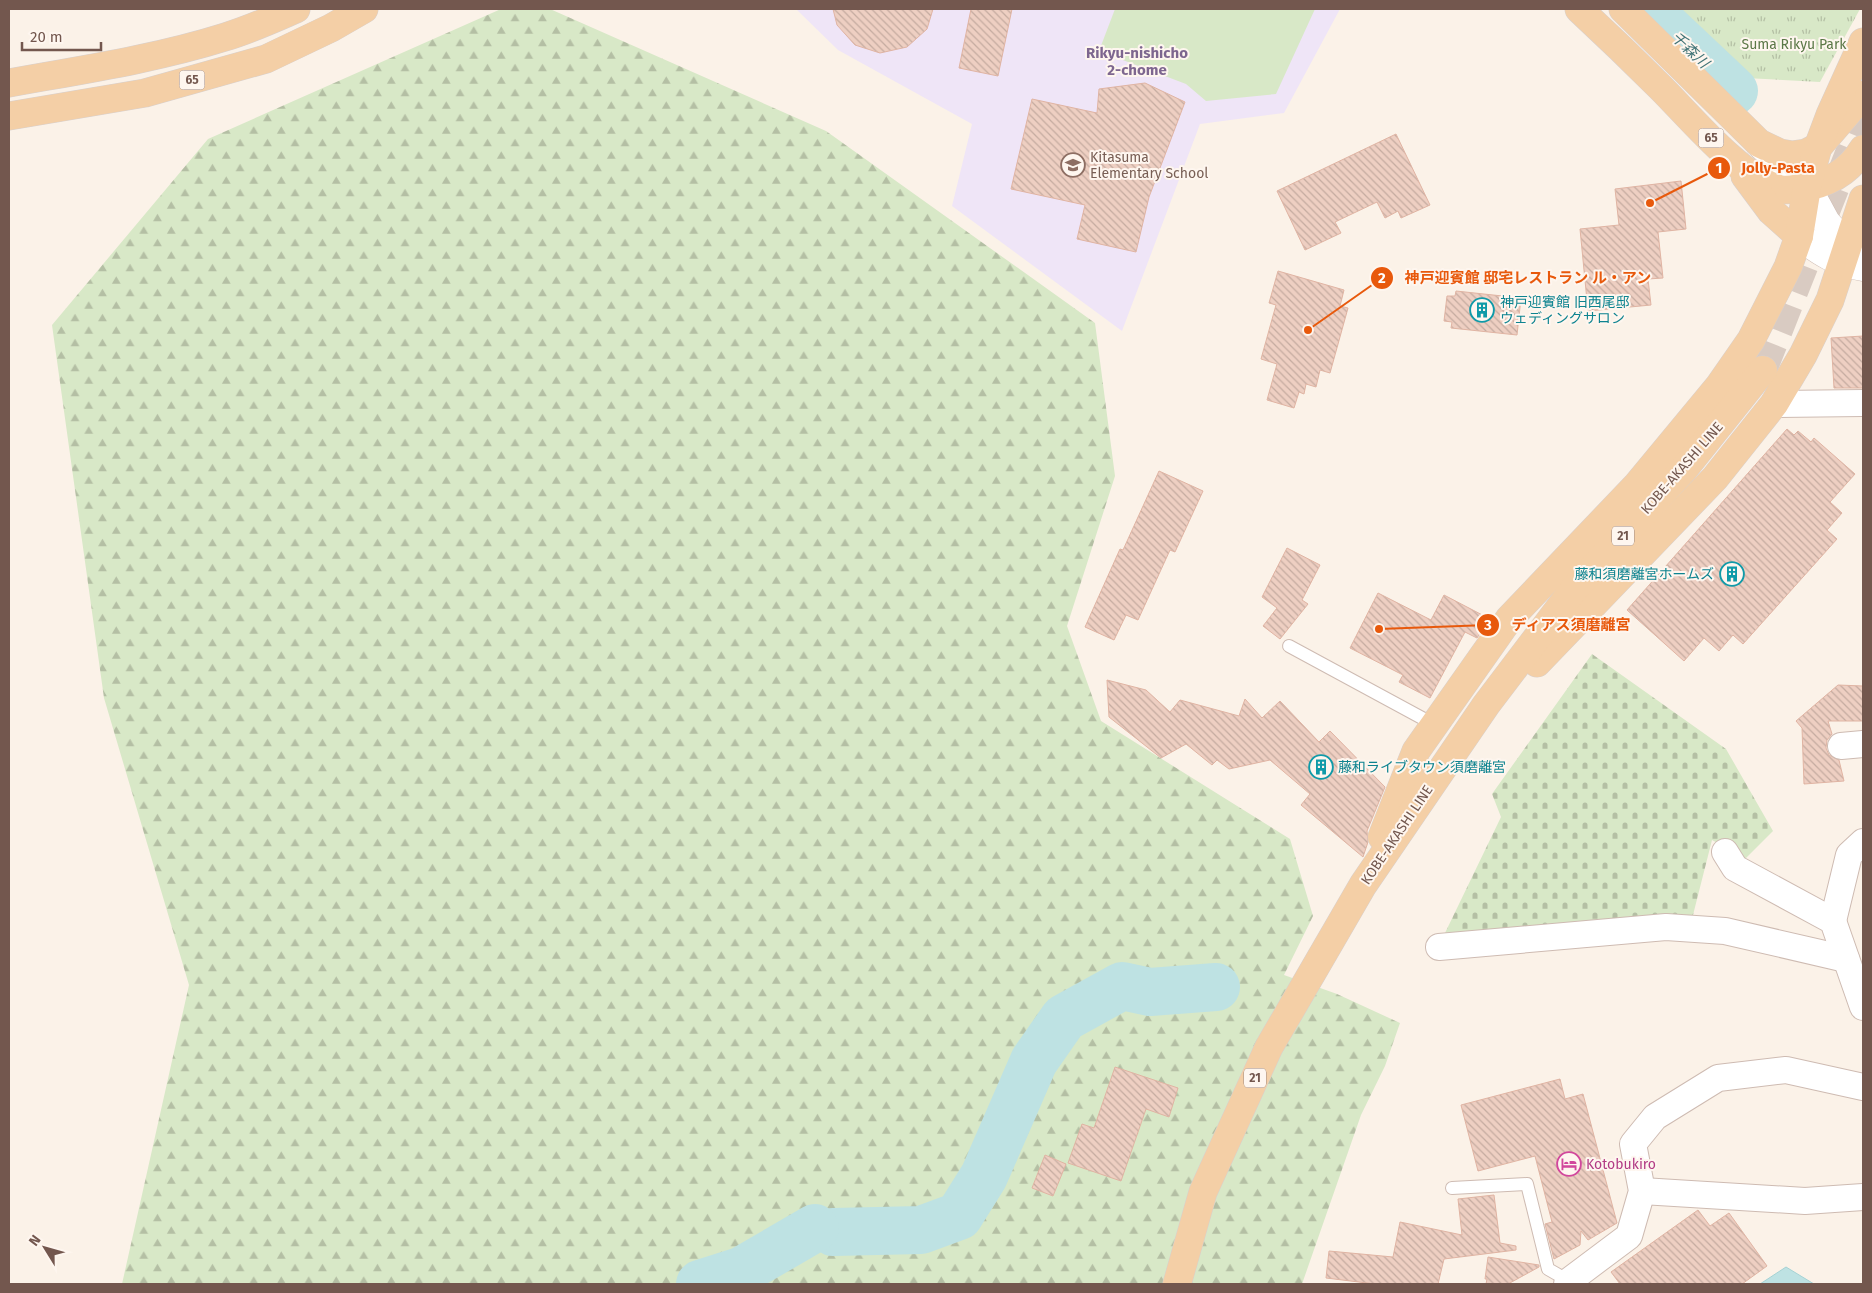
<svg xmlns="http://www.w3.org/2000/svg" width="1872" height="1293" font-family="'Fira Sans','Noto Sans JP',sans-serif">
<defs>
<pattern id="forest-firs" width="22" height="20" patternUnits="userSpaceOnUse" patternTransform="scale(1.25)"><rect width="22" height="20" fill="#d8e8c7"/><path d="M5 1l3.5 6h-7zM16 11l3.5 6h-7z" fill="#b4bfa4"/></pattern>
<pattern id="cemetery-stones" width="16" height="16" patternUnits="userSpaceOnUse" patternTransform="scale(1.25)"><rect width="16" height="16" fill="#d8e8c7"/><path d="M2 7V4a2 2 0 0 1 4 0v3zM10 15v-3a2 2 0 0 1 4 0v3z" fill="#b4bfa4"/></pattern>
<pattern id="park-tufts" width="24" height="20" patternUnits="userSpaceOnUse" patternTransform="scale(1.25)"><rect width="24" height="20" fill="#d8e8c7"/><path d="M3 7l-1-3M5 7V3M7 7l1-3M15 17l-1-3M17 17v-4M19 17l1-3" fill="none" stroke="#b4bfa4"/></pattern>
<pattern id="building-back-hatch" width="6" height="6" patternUnits="userSpaceOnUse" patternTransform="scale(1.25)"><rect width="6" height="6" fill="#eecfc2"/><path d="M-1 5l2 2M0 0l6 6M5-1l2 2" fill="none" stroke="#c5aba0"/></pattern>
</defs>
<rect width="100%" height="100%" fill="#fbf2e8"/>
<path fill="#efe5f7" d="M 796,9 L 1340,9 L 1284,113 L 1200,124 L 1122,331 L 952,206 L 972,124 L 838,50 Z"/>
<path fill="url(#forest-firs)" d="M 501,9 L 550,9 L 826,131 L 1095,323 L 1115,476 L 1067,626 L 1101,721 L 1290,839 L 1313,916 L 1284,975 L 1337,994 L 1400,1023 L 1385,1066 L 1361,1115 L 1302,1284 L 122,1284 L 189,985 L 104,698 L 52,325 L 208,139 Z"/>
<path fill="url(#cemetery-stones)" d="M 1592,654 L 1726,749 L 1773,831 L 1745,859 L 1712,840 L 1693,915 L 1445,933 L 1501,817 L 1492,794 Z"/>
<path fill="url(#park-tufts)" d="M 1665,9 L 1860,9 L 1820,82 L 1745,78 Z"/>
<path fill="#d8e8c7" d="M 1115,9 L 1315,9 L 1276,94 L 1206,101 L 1186,84 L 1099,51 Z"/>
<path fill="#bee2e3" stroke="#a5d2d4" d="M 1786,1267 L 1814,1284 L 1817,1284 L 1760,1284 Z"/>
<g fill="none" stroke-linecap="round" stroke-linejoin="round">
<g stroke="#bee2e3" stroke-width="48">
<path d="M 1647,9 L 1734,91"/>
<path d="M 833,1232 L 921,1230 L 959,1216 L 984,1176 L 1034,1061 L 1064,1018 L 1122,986 L 1150,992 L 1216,987"/>
<path d="M 700,1284 L 741,1271 L 815,1228"/>
</g>
</g>
<g fill="url(#building-back-hatch)" stroke="#e0b4a3">
<path d="M 833,9 L 933,9 L 927,29 L 907,47 L 880,53 L 855,45 L 837,25 Z"/>
<path d="M 971,9 L 1012,9 L 998,76 L 959,68 Z"/>
<path d="M 1145,83 L 1185,102 L 1149,197 L 1136,252 L 1077,239 L 1085,205 L 1011,189 L 1032,99 L 1097,113 L 1099,89 Z"/>
<path d="M 1396,134 L 1430,205 L 1401,218 L 1398,211 L 1385,218 L 1377,202 L 1335,222 L 1341,233 L 1305,250 L 1277,191 Z"/>
<path d="M 1681,181 L 1686,229 L 1658,232 L 1663,278 L 1648,279 L 1651,305 L 1588,311 L 1580,229 L 1619,225 L 1615,189 Z"/>
<path d="M 1278,271 L 1344,290 L 1340,306 L 1348,308 L 1330,373 L 1320,370 L 1316,387 L 1306,384 L 1304,394 L 1299,392 L 1294,408 L 1267,400 L 1277,364 L 1261,359 L 1276,305 L 1269,303 Z"/>
<path d="M 1456,291 L 1521,298 L 1517,335 L 1451,328 L 1452,322 L 1444,321 L 1447,296 L 1455,296 Z"/>
<path d="M 1863,336 L 1863,388 L 1834,388 L 1831,338 Z"/>
<path d="M 1787,429 L 1794,435 L 1798,431 L 1811,442 L 1814,438 L 1855,474 L 1830,502 L 1842,513 L 1827,530 L 1837,539 L 1743,644 L 1733,635 L 1719,651 L 1704,638 L 1684,661 L 1627,610 Z"/>
<path d="M 1159,471 L 1203,491 L 1175,552 L 1170,550 L 1138,620 L 1126,615 L 1114,640 L 1085,627 L 1120,549 L 1123,550 Z"/>
<path d="M 1287,548 L 1320,565 L 1302,600 L 1308,604 L 1280,639 L 1263,626 L 1277,608 L 1262,597 Z"/>
<path d="M 1378,593 L 1431,620 L 1444,595 L 1490,619 L 1477,638 L 1465,632 L 1430,698 L 1399,682 L 1403,675 L 1350,648 Z"/>
<path d="M 1107,680 L 1146,690 L 1170,712 L 1180,700 L 1239,716 L 1245,699 L 1262,718 L 1280,701 L 1319,742 L 1330,731 L 1385,787 L 1367,831 L 1368,842 L 1363,857 L 1301,805 L 1310,794 L 1270,760 L 1229,769 L 1217,760 L 1212,765 L 1186,744 L 1161,758 L 1109,717 Z"/>
<path d="M 1838,685 L 1863,686 L 1863,721 L 1828,721 L 1832,734 L 1827,740 L 1826,748 L 1829,755 L 1839,760 L 1844,781 L 1804,784 L 1802,728 L 1796,721 Z"/>
<path d="M 1115,1067 L 1178,1088 L 1169,1117 L 1146,1109 L 1121,1181 L 1068,1163 L 1082,1124 L 1094,1128 Z"/>
<path d="M 1560,1079 L 1565,1099 L 1583,1094 L 1617,1223 L 1588,1240 L 1581,1231 L 1580,1245 L 1554,1259 L 1545,1224 L 1552,1222 L 1535,1156 L 1478,1171 L 1461,1105 Z"/>
<path d="M 1045,1155 L 1066,1164 L 1053,1196 L 1032,1188 Z"/>
<path d="M 1494,1195 L 1500,1243 L 1516,1246 L 1516,1250 L 1444,1259 L 1438,1284 L 1375,1284 L 1326,1278 L 1329,1251 L 1393,1257 L 1400,1222 L 1462,1235 L 1458,1199 Z"/>
<path d="M 1698,1210 L 1710,1226 L 1729,1213 L 1767,1266 L 1742,1284 L 1620,1284 L 1611,1272 Z"/>
<path d="M 1488,1257 L 1539,1265 L 1539,1267 L 1508,1284 L 1486,1284 L 1487,1279 L 1485,1279 Z"/>
</g>
<g fill="none" stroke-linecap="round" stroke-linejoin="round">
<path stroke="#d9cbc2" stroke-width="28" stroke-dasharray="28 14" stroke-linecap="butt" d="M 1763,370 L 1863,118"/>
<g stroke="#cebbb2" stroke-width="14">
<g id="service">
<path d="M 1289,646 L 1435,725"/>
<path d="M 1452,1188 L 1527,1184 L 1548,1269 L 1569,1281"/>
</g>
</g>
<g stroke="#cebbb2" stroke-width="28">
<g id="minor">
<path d="M 1774,404 L 1863,403"/>
<path d="M 1841,746 L 1863,744"/>
<path d="M 1725,852 L 1735,868 L 1833,921 L 1863,1007"/>
<path d="M 1833,921 L 1849,855 L 1863,842"/>
<path d="M 1439,947 L 1666,927 L 1725,931 L 1846,959"/>
<path d="M 1642,1191 L 1805,1201 L 1863,1197"/>
<path d="M 1567,1284 L 1569,1281 L 1629,1236 L 1642,1191 L 1633,1144 L 1655,1117 L 1718,1078 L 1786,1070 L 1863,1087"/>
</g>
</g>
<g stroke="#cebbb2" stroke-width="29">
<g id="tertiary">
<path d="M 1759,143 L 1807,187 L 1826,222 L 1847,246 L 1863,259"/>
<path d="M 1799,236 C 1822,253 1835,262 1863,267"/>
</g>
</g>
<g stroke="#d8d0cd" stroke-width="29">
<g id="primary">
<path d="M 1579,9 C 1607,35 1634,61 1661,88 C 1690,117 1741,178 1779,189 C 1786,191 1794,189 1801,188 C 1828,184 1849,172 1863,149"/>
<path d="M 1623,9 L 1759,143 L 1780,153 L 1792,155 L 1806,153 L 1818,147 L 1863,95"/>
<path d="M 9,83 C 81,70 155,59 225,37 C 249,30 273,19 296,9"/>
<path d="M 9,116 L 145,93 L 266,59 L 331,28 L 364,9"/>
<path d="M 1745,176 L 1771,211 L 1799,236"/>
<path d="M 1537,663 L 1715,478 L 1774,404 L 1803,355 L 1830,300 L 1863,199"/>
<path d="M 1382,837 L 1416,751 L 1509,619 L 1637,485 L 1719,386 L 1751,340 L 1788,267 L 1799,236 L 1807,187 L 1818,147 L 1830,115 L 1863,42"/>
<path d="M 1177,1284 L 1203,1192 L 1269,1047 L 1363,885 L 1486,705 L 1574,589 L 1684,469 L 1763,370"/>
</g>
</g>
<use href="#service" stroke="#fff" stroke-width="12"/>
<use href="#minor" stroke="#fff" stroke-width="26"/>
<use href="#tertiary" stroke="#fff" stroke-width="28"/>
<use href="#primary" stroke="#f4cfa6" stroke-width="28"/>
</g>
<defs>
<g id="school-ring" transform="scale(1.25)"><circle r="9.5" fill="#fef6ef" stroke="#8d6e63" stroke-width="1.5"/><path d="M0-5L7-2L0 1L-7-2ZM-4 1L0 2.5L4 1V4Q0 6-4 4Z" fill="#8d6e63"/></g>
<g id="building-ring" transform="scale(1.25)"><circle r="9.5" fill="#fef6ef" stroke="#0f9aa8" stroke-width="1.5"/><path d="M-4-6H4V6H1V3H-1V6H-4ZM-2.5-4.3h1.7v1.8h-1.7ZM.8-4.3h1.7v1.8H.8ZM-2.5-1h1.7V.8h-1.7ZM.8-1h1.7V.8H.8Z" fill="#0f9aa8"/></g>
<g id="hotel-ring" transform="scale(1.25)"><circle r="9.5" fill="#fef6ef" stroke="#d1479c" stroke-width="1.5"/><path d="M-6-4.5h1.5V1H6V5H4.5V3h-9V5H-6ZM-4 0a1.8 1.8 0 1 1 3.6 0ZM.5 0V-2.5h3Q6-2.5 6 0Z" fill="#d1479c"/></g>
</defs>
<g fill-rule="evenodd">
<use href="#school-ring" x="1073" y="165"/>
<use href="#building-ring" x="1482" y="310"/>
<use href="#building-ring" x="1732" y="574"/>
<use href="#building-ring" x="1321" y="767"/>
<use href="#hotel-ring" x="1569" y="1164"/>
</g>
<g text-anchor="middle" dominant-baseline="central" stroke-width="4" stroke-linejoin="round" paint-order="stroke">
<g fill="#fef6ef" stroke="#9d877e" stroke-width="1">
<rect x="179.5" y="70.5" width="25" height="19" rx="4"/>
<rect x="1698.5" y="128.5" width="25" height="19" rx="4"/>
<rect x="1612" y="526.5" width="22" height="19" rx="4"/>
<rect x="1244" y="1068.5" width="22" height="19" rx="4"/>
</g>
<g font-size="12" font-weight="bold" fill="#73574e">
<text x="192" y="80">65</text>
<text x="1711" y="138">65</text>
<text x="1623" y="536">21</text>
<text x="1255" y="1078">21</text>
</g>
<g font-size="14" fill="#5b7847" stroke="#fef6ef">
<text x="1794" y="44">Suma Rikyu Park</text>
</g>
<g font-size="14" fill="#785e54" stroke="#fef6ef" text-anchor="start">
<text x="1090" y="157">Kitasuma<tspan x="1090" dy="16">Elementary School</tspan></text>
</g>
<g font-size="14" fill="#0d838f" stroke="#fef6ef" text-anchor="start">
<text x="1500" y="302">神戸迎賓館 旧西尾邸<tspan x="1500" dy="16">ウェディングサロン</tspan></text>
<text x="1714" y="574" text-anchor="end">藤和須磨離宮ホームズ</text>
<text x="1338" y="767">藤和ライブタウン須磨離宮</text>
</g>
<g font-size="14" fill="#73574e" stroke="#fef6ef">
<text transform="translate(1682 468) rotate(-49)">KOBE-AKASHI LINE</text>
<text transform="translate(1397 835) rotate(-56)">KOBE-AKASHI LINE</text>
</g>
<g font-size="14" fill="#b23c85" stroke="#fef6ef" text-anchor="start">
<text x="1586" y="1164">Kotobukiro</text>
</g>
<g font-size="15" font-style="italic" fill="#427477" stroke="#fef6ef">
<text transform="translate(1690 50) rotate(43)">千森川</text>
</g>
<g font-size="15" font-weight="bold" fill="#7d668f" stroke="#fef6ef">
<text x="1137" y="53">Rikyu-nishicho<tspan x="1137" dy="17">2-chome</tspan></text>
</g>
</g>
<path fill="none" stroke="#e8590c" stroke-width="2" d="M1650 203L1719 168M1308 330L1382 278M1379 629L1488 625"/>
<g fill="#e8590c" stroke="#fef6ef" stroke-width="2">
<circle cx="1650" cy="203" r="5"/>
<circle cx="1308" cy="330" r="5"/>
<circle cx="1379" cy="629" r="5"/>
<circle cx="1719" cy="168" r="12"/>
<circle cx="1382" cy="278" r="12"/>
<circle cx="1488" cy="625" r="12"/>
</g>
<g font-size="15" text-anchor="middle" font-weight="bold" fill="#fff">
<text x="1719" y="173">1</text>
<text x="1382" y="283">2</text>
<text x="1488" y="630">3</text>
</g>
<g font-size="15" text-anchor="middle" font-weight="bold" fill="#e8590c" stroke="#fef6ef" stroke-width="4" stroke-linejoin="round" paint-order="stroke">
<text x="1778" y="173">Jolly-Pasta</text>
<text x="1528" y="283">神戸迎賓館 邸宅レストラン ル・アン</text>
<text x="1571" y="630">ディアス須磨離宮</text>
</g>
<rect width="1872" height="1293" fill="none" stroke="#73574e" stroke-width="20"/>
<g transform="translate(45 1248) rotate(307)" stroke="#fef6ef" stroke-width="4" paint-order="stroke">
<path d="M0-4L9 19L0 12L-9 19Z" fill="#73574e"/>
<text y="-8" font-size="14" font-weight="bold" text-anchor="middle" fill="#73574e">N</text>
</g>
<path d="M22 42v8h79v-8" fill="none" stroke="#73574e" stroke-width="2.5"/>
<text x="30" y="42" font-size="15" fill="#73574e" stroke="#fef6ef" stroke-width="4" paint-order="stroke">20 m</text>
</svg>
